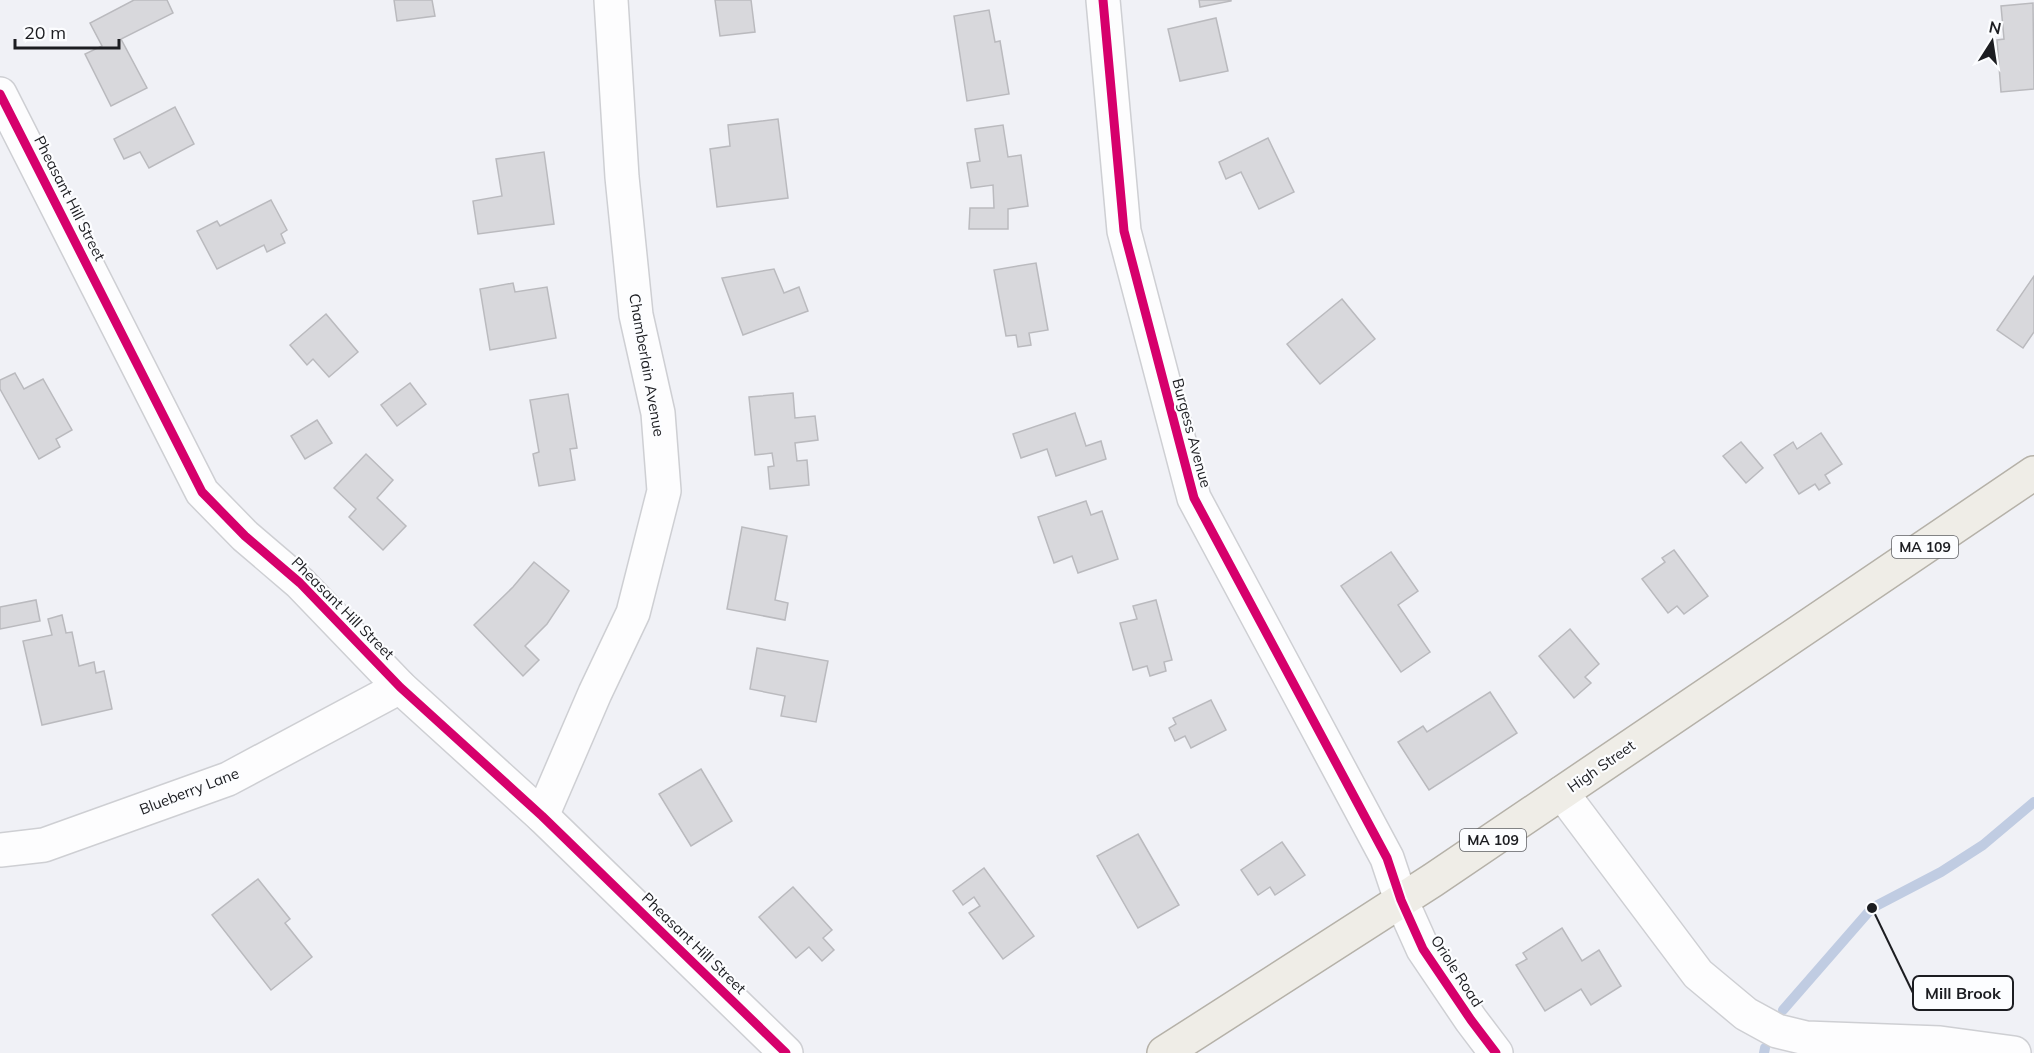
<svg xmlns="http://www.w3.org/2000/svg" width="2034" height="1053" font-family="Mulish,sans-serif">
<rect width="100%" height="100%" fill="#f0f1f6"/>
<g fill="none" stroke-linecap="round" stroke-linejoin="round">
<g stroke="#c0cce2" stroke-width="10">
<path d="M 1783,1010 L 1872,908 L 1941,872 L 1983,845 L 2034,802"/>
<path d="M 1764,1053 L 1765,1048"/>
</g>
</g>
<g fill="#d8d8dc" stroke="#bababe" stroke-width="1.5">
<path d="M 134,0 L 167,0 L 173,13 L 121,39 L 147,88 L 111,106 L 85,54 L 102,46 L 90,23 Z"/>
<path d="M 394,0 L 432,0 L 435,16 L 397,21 Z"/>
<path d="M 715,0 L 751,0 L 755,32 L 720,36 Z"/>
<path d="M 1199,0 L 1231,0 L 1231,1 L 1200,7 Z"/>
<path d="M 2033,3 L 2034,89 L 2001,92 L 1997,40 L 2004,39 L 2001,6 Z"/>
<path d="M 989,10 L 995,42 L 1000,41 L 1009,94 L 967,101 L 954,16 Z"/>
<path d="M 1216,18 L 1228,71 L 1180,81 L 1168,29 Z"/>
<path d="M 175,107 L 194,144 L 149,168 L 140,152 L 124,159 L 114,139 Z"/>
<path d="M 778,119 L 788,198 L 717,207 L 710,149 L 730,146 L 728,125 Z"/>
<path d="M 1003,125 L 1008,157 L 1021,155 L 1028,206 L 1008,209 L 1008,229 L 969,229 L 970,208 L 994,208 L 993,185 L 971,188 L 967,163 L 980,161 L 975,129 Z"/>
<path d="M 1268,138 L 1294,192 L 1259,209 L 1241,172 L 1226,179 L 1219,162 Z"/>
<path d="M 544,152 L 554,224 L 478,234 L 473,201 L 502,196 L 496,159 Z"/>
<path d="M 271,200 L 287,230 L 281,234 L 285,243 L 267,252 L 264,245 L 217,269 L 197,231 L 217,221 L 220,226 Z"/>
<path d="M 1036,263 L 1048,330 L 1029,333 L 1031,345 L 1018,347 L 1016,335 L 1006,336 L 994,270 Z"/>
<path d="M 774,269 L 784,293 L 799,287 L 808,311 L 743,335 L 722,278 Z"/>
<path d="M 2034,276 L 2034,332 L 2023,348 L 1997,330 Z"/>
<path d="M 513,283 L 515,292 L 547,287 L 556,338 L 490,350 L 480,289 Z"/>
<path d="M 1342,299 L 1375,339 L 1320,384 L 1287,344 Z"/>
<path d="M 326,314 L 358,352 L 329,377 L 313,359 L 307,365 L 290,345 Z"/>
<path d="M 15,373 L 24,389 L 43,379 L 72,430 L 56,439 L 60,447 L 39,459 L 0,389 L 0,380 Z"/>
<path d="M 410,383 L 426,404 L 397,426 L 381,405 Z"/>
<path d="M 793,393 L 795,418 L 815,416 L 818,440 L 795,443 L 797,461 L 807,460 L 809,485 L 770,489 L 768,467 L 774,466 L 772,453 L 755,455 L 749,397 Z"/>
<path d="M 568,394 L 577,448 L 570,449 L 575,480 L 539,486 L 533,454 L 539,452 L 530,400 Z"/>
<path d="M 1075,413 L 1086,446 L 1101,441 L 1106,459 L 1056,476 L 1047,449 L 1021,458 L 1013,434 Z"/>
<path d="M 317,420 L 332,443 L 305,459 L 291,436 Z"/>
<path d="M 1821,433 L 1842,464 L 1825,475 L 1830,483 L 1819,490 L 1815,484 L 1799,494 L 1774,455 L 1793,442 L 1797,449 Z"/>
<path d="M 1741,442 L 1763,468 L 1746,483 L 1723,456 Z"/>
<path d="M 366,454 L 393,480 L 377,498 L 406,526 L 383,550 L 349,517 L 356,509 L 334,488 Z"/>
<path d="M 1086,501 L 1091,515 L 1102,511 L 1118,559 L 1078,573 L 1072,556 L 1054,563 L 1038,517 Z"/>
<path d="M 742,527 L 787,536 L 775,600 L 788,603 L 785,620 L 727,609 Z"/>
<path d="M 1674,550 L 1708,596 L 1684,614 L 1677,606 L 1668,613 L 1642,579 L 1665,562 L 1662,558 Z"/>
<path d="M 1391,552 L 1418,591 L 1398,605 L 1430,652 L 1401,672 L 1341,586 Z"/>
<path d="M 534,562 L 569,591 L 547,624 L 525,646 L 539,660 L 523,676 L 474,625 L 513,587 Z"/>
<path d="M 36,600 L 40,621 L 0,629 L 0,607 Z"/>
<path d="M 1156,600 L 1172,660 L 1164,662 L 1166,671 L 1150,676 L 1147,666 L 1133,670 L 1120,623 L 1137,619 L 1133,606 Z"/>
<path d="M 62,615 L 66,633 L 72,632 L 79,666 L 94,662 L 96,673 L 104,671 L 112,709 L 42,725 L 23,641 L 52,635 L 48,619 Z"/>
<path d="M 1570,629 L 1599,664 L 1585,677 L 1591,683 L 1574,698 L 1539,656 Z"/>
<path d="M 757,648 L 828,661 L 816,722 L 781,716 L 785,696 L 750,689 Z"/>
<path d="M 1490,692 L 1517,733 L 1429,790 L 1398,742 L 1423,726 L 1427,732 Z"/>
<path d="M 1211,700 L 1226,730 L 1191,748 L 1185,736 L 1175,741 L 1169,728 L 1176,724 L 1173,718 Z"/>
<path d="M 701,769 L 732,821 L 691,846 L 659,794 Z"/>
<path d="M 1138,834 L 1179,905 L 1138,928 L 1097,856 Z"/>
<path d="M 1282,842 L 1305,875 L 1275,895 L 1270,887 L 1258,895 L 1241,870 Z"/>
<path d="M 984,868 L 1034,936 L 1003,959 L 969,913 L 980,906 L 974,897 L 963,905 L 953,891 Z"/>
<path d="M 258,879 L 290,919 L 285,923 L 312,957 L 271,990 L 212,915 Z"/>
<path d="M 793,887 L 832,930 L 823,938 L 834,950 L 822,961 L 809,947 L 796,958 L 759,917 Z"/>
<path d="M 1562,928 L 1582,961 L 1599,950 L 1621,986 L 1591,1005 L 1581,989 L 1545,1011 L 1516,965 L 1527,959 L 1523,953 Z"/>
</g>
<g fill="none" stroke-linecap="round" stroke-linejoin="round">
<g stroke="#cecfd3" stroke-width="36">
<g id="minor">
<path d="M 1103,0 L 1124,231 L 1194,498 L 1387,858 L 1401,900 L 1423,949 L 1471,1020 L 1496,1053"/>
<path d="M 0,94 L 202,492 L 245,536 L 300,583 L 400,687 L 542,816 L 786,1053"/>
<path d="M 1562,793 L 1698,974 L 1746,1014 L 1777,1031 L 1806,1038 L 1940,1043 L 2014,1053"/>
<path d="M 542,816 L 595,693 L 633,613 L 664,491 L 658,413 L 636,315 L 622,177 L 611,0"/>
<path d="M 0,850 L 44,845 L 228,779 L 400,687"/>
</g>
</g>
<g stroke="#b5b1a8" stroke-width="36">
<path id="major" d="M 1164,1053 L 1433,880 L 2034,473"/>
</g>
<use href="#minor" stroke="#fdfdfe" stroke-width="33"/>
<use href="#major" stroke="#efede7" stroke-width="33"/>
<g stroke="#fcfdff" stroke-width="13">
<g id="cycleway">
<path d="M 1103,0 L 1124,231 L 1194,498 L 1387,858 L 1401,900 L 1423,949 L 1471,1020 L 1496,1053"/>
<path d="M 0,94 L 202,492 L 245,536 L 300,583 L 400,687 L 542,816 L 786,1053"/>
</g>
</g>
<use href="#cycleway" stroke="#d6006c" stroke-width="9"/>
</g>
<g text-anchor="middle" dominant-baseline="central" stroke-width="4.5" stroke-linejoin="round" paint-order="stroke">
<g fill="#fcfdff" stroke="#5f6064" stroke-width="1.5">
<rect x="1892" y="536" width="66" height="22" rx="4.5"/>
<rect x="1460" y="829" width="66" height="22" rx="4.5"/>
</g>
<g font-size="14" font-weight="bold" fill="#1c1d21">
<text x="1925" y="547">MA 109</text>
<text x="1493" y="840">MA 109</text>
</g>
<g font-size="15" fill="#1c1d21" stroke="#fcfdff">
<text transform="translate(70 198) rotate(63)">Pheasant Hill Street</text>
<text transform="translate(647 365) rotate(80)">Chamberlain Avenue</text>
<text transform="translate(1192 433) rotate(75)">Burgess Avenue</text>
<text transform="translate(343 608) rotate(45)">Pheasant Hill Street</text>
<text transform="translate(1601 766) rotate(-35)">High Street</text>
<text transform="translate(189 791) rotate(-21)">Blueberry Lane</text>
<text transform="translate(694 943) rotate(44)">Pheasant Hill Street</text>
<text transform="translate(1457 971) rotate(57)">Oriole Road</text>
</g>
</g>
<path fill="none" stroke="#1c1d21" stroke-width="2" d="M1872 908L1913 993"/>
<circle fill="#1c1d21" stroke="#fcfdff" stroke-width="2" cx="1872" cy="908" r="6"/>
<rect fill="#fcfdff" stroke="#1c1d21" stroke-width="2" x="1913" y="976" width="100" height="34" rx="6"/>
<g font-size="16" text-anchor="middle" font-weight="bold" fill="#1c1d21">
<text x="1963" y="999">Mill Brook</text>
</g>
<g transform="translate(1992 42) rotate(12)" stroke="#fcfdff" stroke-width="4.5" paint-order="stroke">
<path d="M0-4.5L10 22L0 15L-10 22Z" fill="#1c1d21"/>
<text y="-9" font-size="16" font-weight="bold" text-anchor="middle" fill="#1c1d21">N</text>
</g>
<path d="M15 39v9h104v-9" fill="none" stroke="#1c1d21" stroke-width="3"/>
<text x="24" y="39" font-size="18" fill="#1c1d21" stroke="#fcfdff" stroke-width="4.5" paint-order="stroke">20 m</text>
</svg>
